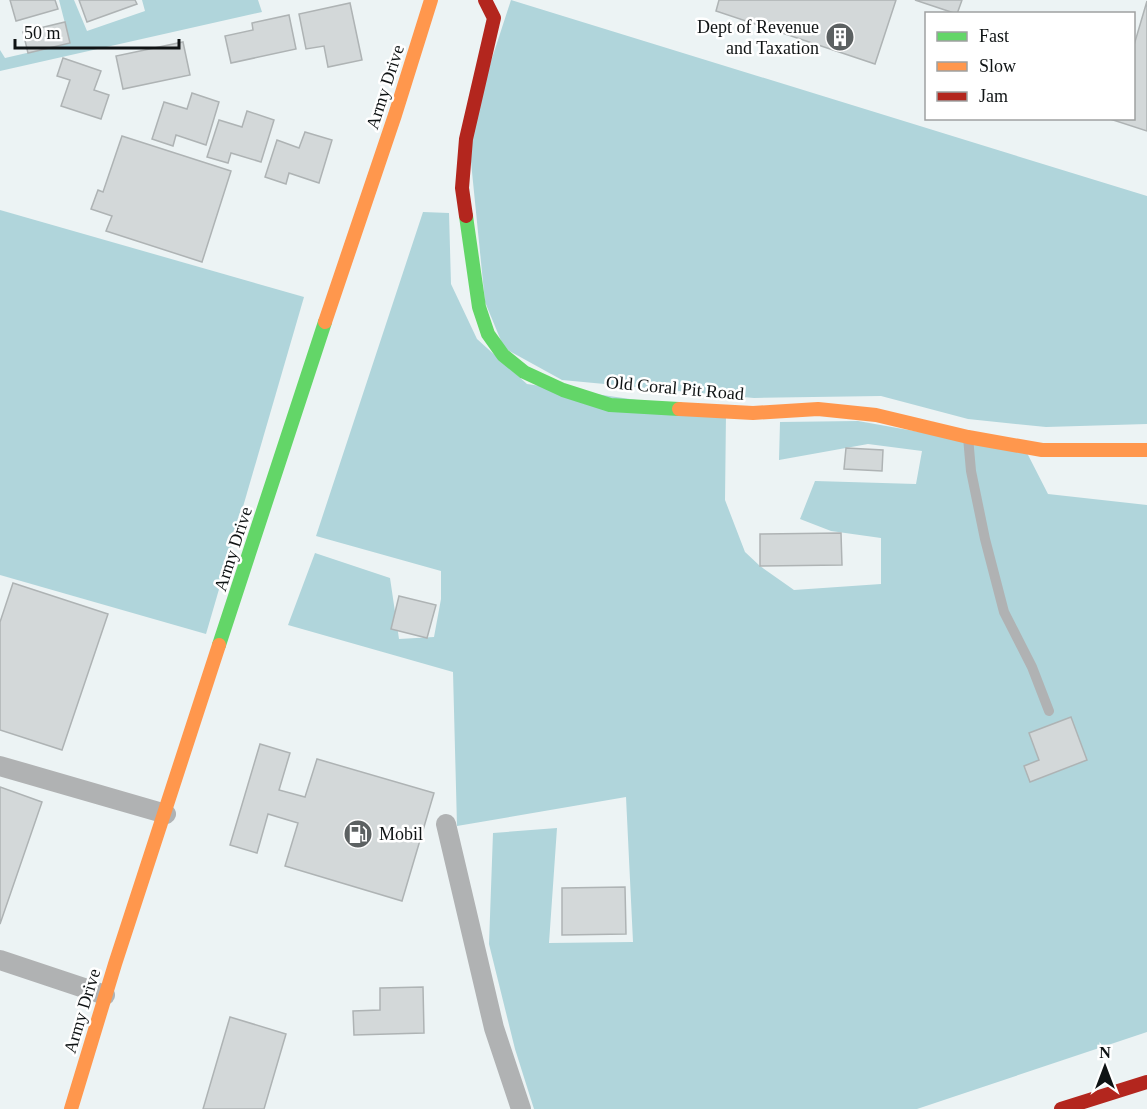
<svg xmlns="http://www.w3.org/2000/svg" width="1147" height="1109" font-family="'Times New Roman',serif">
<rect width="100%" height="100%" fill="#ecf3f4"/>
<g fill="#b0d5db">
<path d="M 59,0 L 74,0 L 87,31 L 145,11 L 142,0 L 258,0 L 262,12 L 0,71 L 0,50 L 5,58 L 70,43 Z"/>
<path d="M 511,0 L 1147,196 L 1147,424 L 1046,427 L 968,419 L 881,396 L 754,398 L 562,380 L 504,348 L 485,302 L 468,132 Z"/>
<path d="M 0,210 L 304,297 L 206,634 L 0,575 Z"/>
<path d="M 423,212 L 449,213 L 451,284 L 477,339 L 527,384 L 726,413 L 725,500 L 745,552 L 760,566 L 794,590 L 881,584 L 881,538 L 831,531 L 800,519 L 815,481 L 916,484 L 922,451 L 868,444 L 779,460 L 780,422 L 858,421 L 1026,451 L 1048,494 L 1147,505 L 1147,1032 L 917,1109 L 534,1109 L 515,1049 L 489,944 L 493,833 L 557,828 L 549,943 L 633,942 L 626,797 L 457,826 L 453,672 L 288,625 L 315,553 L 390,578 L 399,639 L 434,637 L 441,599 L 441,571 L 316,536 Z"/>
</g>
<g fill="#d3d8d9" stroke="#aeb3b4" stroke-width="1.5">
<path d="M 10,0 L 55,0 L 58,9 L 16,21 Z"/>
<path d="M 79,0 L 135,0 L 137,4 L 87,22 Z"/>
<path d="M 719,0 L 896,0 L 875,64 L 716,11 Z"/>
<path d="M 915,0 L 962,0 L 957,14 Z"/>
<path d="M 1147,1 L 1147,131 L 1107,118 L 1134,118 L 1134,45 Z"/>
<path d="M 350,3 L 362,60 L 328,67 L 324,46 L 306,49 L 299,14 Z"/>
<path d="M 289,15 L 296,49 L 231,63 L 225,36 L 253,30 L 252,23 Z"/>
<path d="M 65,22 L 70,43 L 28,53 L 23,32 Z"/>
<path d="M 183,42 L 190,75 L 123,89 L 116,56 Z"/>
<path d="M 63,58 L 101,71 L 94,90 L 109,95 L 101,119 L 61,106 L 70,80 L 57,76 Z"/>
<path d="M 192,93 L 219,102 L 206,145 L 176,135 L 173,146 L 152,139 L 164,102 L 187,109 Z"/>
<path d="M 247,111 L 274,120 L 261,162 L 231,153 L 228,163 L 207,157 L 219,120 L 242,127 Z"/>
<path d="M 305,132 L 332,140 L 319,183 L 289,173 L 286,184 L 265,177 L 277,140 L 299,148 Z"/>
<path d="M 122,136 L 231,171 L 202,262 L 106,231 L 112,216 L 91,209 L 98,190 L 103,192 Z"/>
<path d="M 846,448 L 883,450 L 882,471 L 844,469 Z"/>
<path d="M 841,533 L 842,565 L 760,566 L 760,534 Z"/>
<path d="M 13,583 L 108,614 L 62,750 L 0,730 L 0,622 Z"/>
<path d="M 399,596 L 436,605 L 427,638 L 391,629 Z"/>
<path d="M 1071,717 L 1087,760 L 1030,782 L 1024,766 L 1039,760 L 1029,733 Z"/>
<path d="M 260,744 L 290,753 L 279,790 L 305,797 L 317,759 L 434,793 L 402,901 L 285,866 L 298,823 L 268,814 L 257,853 L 230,845 Z"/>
<path d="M 0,787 L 42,802 L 0,924 Z"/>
<path d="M 625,887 L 626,934 L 562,935 L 562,888 Z"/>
<path d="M 423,987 L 424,1033 L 354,1035 L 353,1011 L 380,1010 L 380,988 Z"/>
<path d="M 230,1017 L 286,1034 L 264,1109 L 203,1109 Z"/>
</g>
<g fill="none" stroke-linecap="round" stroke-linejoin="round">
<path stroke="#b0b2b3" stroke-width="10" d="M 968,437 L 971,471 L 985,539 L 1004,612 L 1032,667 L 1049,711"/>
<g stroke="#b0b2b3" stroke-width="20">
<path d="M 0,766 L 166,814"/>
<path d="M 446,824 L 494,1028 L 521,1109"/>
<path d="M 0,960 L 105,995"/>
</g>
<g stroke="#63d668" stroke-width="14">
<path d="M 466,216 L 479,307 L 488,334 L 503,355 L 524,372 L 563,390 L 610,405 L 679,409"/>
<path d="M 219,645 L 325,322"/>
</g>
<g stroke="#ff974d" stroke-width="14">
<path d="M 325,322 L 395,115 L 431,0"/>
<path d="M 679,409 L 753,413 L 818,409 L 876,415 L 968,437 L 1042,450 L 1147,450"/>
<path d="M 71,1109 L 115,964 L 219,645"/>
</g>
<g stroke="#b3261e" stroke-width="14">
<path d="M 466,216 L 462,188 L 466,139 L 494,18 L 485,0"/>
<path d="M 1061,1109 L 1147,1082"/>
</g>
</g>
<defs>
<g id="building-disc" transform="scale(1.5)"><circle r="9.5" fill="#5c6162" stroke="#fff"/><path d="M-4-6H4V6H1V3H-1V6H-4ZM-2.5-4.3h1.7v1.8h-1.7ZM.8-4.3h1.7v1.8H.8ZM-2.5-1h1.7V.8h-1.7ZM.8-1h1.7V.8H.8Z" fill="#fff"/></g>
<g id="fuel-disc" transform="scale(1.5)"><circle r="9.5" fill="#5c6162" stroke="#fff"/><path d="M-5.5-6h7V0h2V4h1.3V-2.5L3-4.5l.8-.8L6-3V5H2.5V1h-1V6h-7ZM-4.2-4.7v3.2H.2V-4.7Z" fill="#fff"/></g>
</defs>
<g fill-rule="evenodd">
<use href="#building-disc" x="840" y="37"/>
<use href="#fuel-disc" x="358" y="834"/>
</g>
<g text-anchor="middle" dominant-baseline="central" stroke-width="5" stroke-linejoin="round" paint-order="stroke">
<g font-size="18" fill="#0f1314" stroke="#fff" text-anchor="end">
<text x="819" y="27">Dept of Revenue<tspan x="819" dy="21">and Taxation</tspan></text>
<text x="379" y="834" text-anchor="start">Mobil</text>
</g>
<g font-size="18" fill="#0f1314" stroke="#fff">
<text transform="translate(385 87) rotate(-72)">Army Drive</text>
<text transform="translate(675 388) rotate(5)">Old Coral Pit Road</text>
<text transform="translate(233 549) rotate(-72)">Army Drive</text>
<text transform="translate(82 1011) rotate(-73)">Army Drive</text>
</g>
</g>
<rect x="925" y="12" width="210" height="108" fill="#ffffff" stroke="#9fa1a1" stroke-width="1.5"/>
<rect x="937" y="32" width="30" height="9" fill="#63d668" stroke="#9fa1a1" stroke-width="1.5"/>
<text x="979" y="42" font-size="18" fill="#0f1314">Fast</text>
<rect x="937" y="62" width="30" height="9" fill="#ff974d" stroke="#9fa1a1" stroke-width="1.5"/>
<text x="979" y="72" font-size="18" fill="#0f1314">Slow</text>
<rect x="937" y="92" width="30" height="9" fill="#b3261e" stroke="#9fa1a1" stroke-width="1.5"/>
<text x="979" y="102" font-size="18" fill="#0f1314">Jam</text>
<g transform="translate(1105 1067)" stroke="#ffffff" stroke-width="4.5" paint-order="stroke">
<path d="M0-4.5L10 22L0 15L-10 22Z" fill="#0f1314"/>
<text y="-9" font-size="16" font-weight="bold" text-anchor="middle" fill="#0f1314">N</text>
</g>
<path d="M15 39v9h164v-9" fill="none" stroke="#0f1314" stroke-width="3"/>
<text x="24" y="39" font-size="18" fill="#0f1314" stroke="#ffffff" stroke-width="4.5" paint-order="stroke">50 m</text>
</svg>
